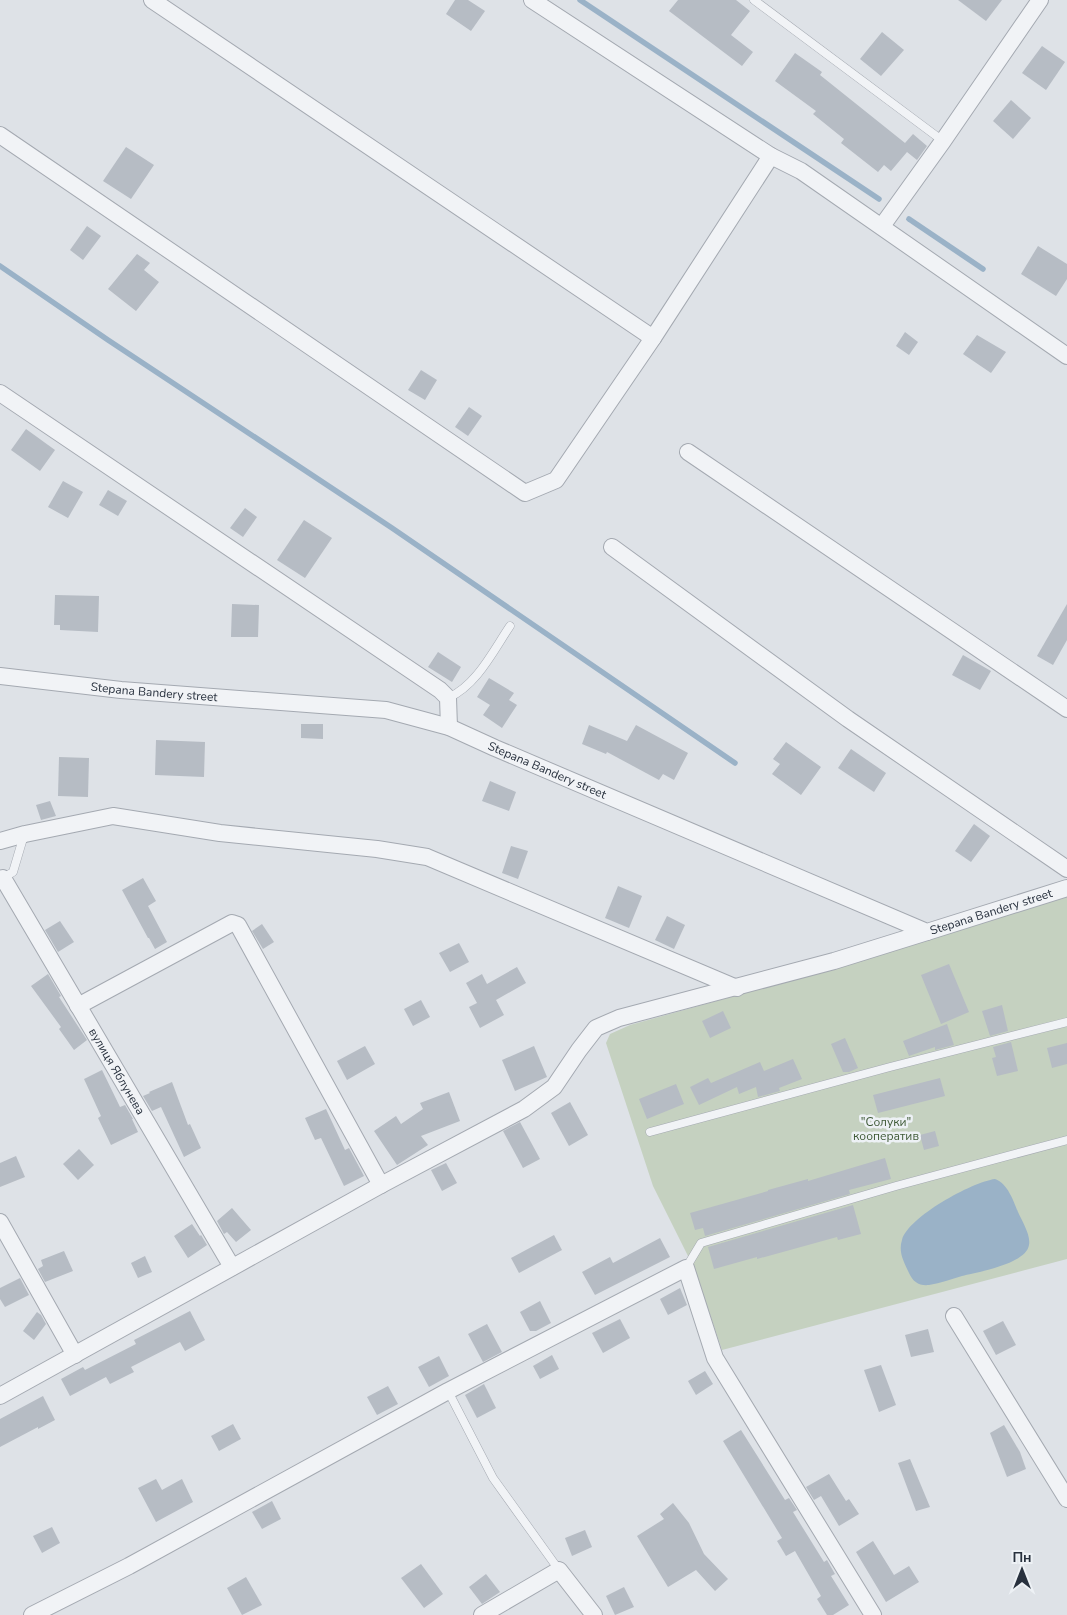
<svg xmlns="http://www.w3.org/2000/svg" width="1067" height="1615" font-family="'Nunito Sans',sans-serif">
<rect width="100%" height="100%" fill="#dee2e7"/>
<path fill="#c5d1c0" d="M 1067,895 L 1067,1259 L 722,1350 L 695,1270 L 653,1186 L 606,1043 L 610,1034 L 630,1025 L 738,995 Z"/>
<path fill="#9ab2c7" d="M 995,1179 C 1008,1184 1013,1200 1018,1212 C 1022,1221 1031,1235 1029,1245 C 1026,1264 978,1272 962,1276 C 951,1279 941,1283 929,1285 C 919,1286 913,1282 909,1273 C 904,1262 898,1252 902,1240 C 908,1217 972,1182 995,1179 Z"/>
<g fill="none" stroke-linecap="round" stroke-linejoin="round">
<g stroke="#9ab2c7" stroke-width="5.5">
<path d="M 580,0 L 879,199"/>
<path d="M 909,219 L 983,269"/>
<path d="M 0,266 L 108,340 L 392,528 L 735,763"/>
</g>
</g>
<g fill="#b6bcc4">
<path d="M 455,0 L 468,0 L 485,11 L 471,31 L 446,14 Z"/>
<path d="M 678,0 L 736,0 L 750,11 L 731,35 L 753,52 L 742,66 L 669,11 Z"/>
<path d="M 958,0 L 1002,0 L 986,21 Z"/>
<path d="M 882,32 L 904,50 L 881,76 L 860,59 Z"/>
<path d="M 1042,46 L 1065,62 L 1046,90 L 1022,73 Z"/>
<path d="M 795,53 L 822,72 L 820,75 L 905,143 L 913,134 L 927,146 L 917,160 L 907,152 L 891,171 L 884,165 L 878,172 L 841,143 L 844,139 L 813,114 L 816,111 L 775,81 Z"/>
<path d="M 1011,100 L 1031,118 L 1013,139 L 993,121 Z"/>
<path d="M 126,147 L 154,165 L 131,199 L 103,181 Z"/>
<path d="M 87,226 L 101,236 L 83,260 L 70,250 Z"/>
<path d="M 1038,246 L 1067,264 L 1067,279 L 1056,296 L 1021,274 Z"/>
<path d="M 137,254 L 150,263 L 144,270 L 159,282 L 136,311 L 108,289 Z"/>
<path d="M 905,332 L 918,342 L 909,355 L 896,346 Z"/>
<path d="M 977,335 L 1006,352 L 991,373 L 963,354 Z"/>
<path d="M 421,370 L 437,380 L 425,400 L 408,390 Z"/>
<path d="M 469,407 L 482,416 L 468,436 L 455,427 Z"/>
<path d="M 26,429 L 55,450 L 40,471 L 11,450 Z"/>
<path d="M 63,481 L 83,492 L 68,518 L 48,507 Z"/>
<path d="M 108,490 L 127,501 L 118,516 L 99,505 Z"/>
<path d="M 245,508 L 257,517 L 243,537 L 230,528 Z"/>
<path d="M 304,520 L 332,538 L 305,578 L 277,560 Z"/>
<path d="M 55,595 L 99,596 L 98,632 L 60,630 L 60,625 L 54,625 Z"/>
<path d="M 232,604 L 259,605 L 258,637 L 231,637 Z"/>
<path d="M 1067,604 L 1067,640 L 1053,665 L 1037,656 Z"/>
<path d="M 438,652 L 461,667 L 452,682 L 428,667 Z"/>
<path d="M 963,655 L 991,671 L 980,690 L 952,675 Z"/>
<path d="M 489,678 L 514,693 L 509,700 L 517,705 L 502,728 L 483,715 L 490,705 L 477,697 Z"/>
<path d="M 301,724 L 323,724 L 323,739 L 301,738 Z"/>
<path d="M 589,725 L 627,741 L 636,725 L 688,753 L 674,780 L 663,774 L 659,780 L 607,752 L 606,754 L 582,744 Z"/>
<path d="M 156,740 L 205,742 L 204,777 L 155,775 Z"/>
<path d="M 786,742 L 821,767 L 801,795 L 772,774 L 780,764 L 773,759 Z"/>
<path d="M 851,749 L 886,773 L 874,792 L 838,768 Z"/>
<path d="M 59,757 L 89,758 L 88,797 L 58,796 Z"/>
<path d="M 490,781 L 516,792 L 509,811 L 482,801 Z"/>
<path d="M 50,801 L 56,816 L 41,820 L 36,805 Z"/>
<path d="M 974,824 L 990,836 L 971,862 L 955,851 Z"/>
<path d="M 511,846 L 528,851 L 518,879 L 502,873 Z"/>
<path d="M 143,878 L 156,901 L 148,906 L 167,942 L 155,949 L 149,938 L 148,938 L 122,890 Z"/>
<path d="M 618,886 L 642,896 L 629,928 L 605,918 Z"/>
<path d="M 667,916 L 685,925 L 674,949 L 655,940 Z"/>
<path d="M 60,921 L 74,942 L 58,952 L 45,930 Z"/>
<path d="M 262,924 L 274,942 L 263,949 L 252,931 Z"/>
<path d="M 459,943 L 469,962 L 450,972 L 439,953 Z"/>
<path d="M 949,964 L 969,1012 L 941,1024 L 921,975 Z"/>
<path d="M 517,967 L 526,983 L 496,1000 L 504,1015 L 480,1028 L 469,1007 L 477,1003 L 466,983 L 482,974 L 487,984 Z"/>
<path d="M 48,974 L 61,996 L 59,997 L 87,1040 L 74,1050 L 59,1029 L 61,1027 L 31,986 Z"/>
<path d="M 421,1000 L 430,1017 L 413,1026 L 404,1009 Z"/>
<path d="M 1002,1005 L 1008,1031 L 990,1036 L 982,1011 Z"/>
<path d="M 723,1011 L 731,1028 L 710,1038 L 702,1021 Z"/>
<path d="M 947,1024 L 954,1045 L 935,1050 L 935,1047 L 909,1056 L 903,1041 Z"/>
<path d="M 845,1038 L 858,1068 L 849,1072 L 843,1072 L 831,1044 Z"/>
<path d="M 1011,1042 L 1018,1071 L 997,1076 L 992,1058 L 996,1057 L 993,1047 Z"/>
<path d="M 1067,1043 L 1067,1064 L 1052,1068 L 1047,1048 Z"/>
<path d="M 365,1046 L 375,1064 L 347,1080 L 337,1061 Z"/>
<path d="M 534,1046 L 547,1077 L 515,1091 L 502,1060 Z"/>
<path d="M 793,1059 L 802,1079 L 779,1088 L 780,1091 L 758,1097 L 756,1087 L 739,1094 L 737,1087 L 699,1105 L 690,1087 L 708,1078 L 711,1083 L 760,1062 L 764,1071 Z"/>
<path d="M 102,1070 L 120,1107 L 125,1105 L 133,1119 L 132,1119 L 138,1132 L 111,1145 L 98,1118 L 101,1116 L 84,1079 Z"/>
<path d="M 940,1078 L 945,1096 L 878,1113 L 873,1095 Z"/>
<path d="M 172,1082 L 188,1125 L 190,1124 L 201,1148 L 184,1157 L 161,1107 L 152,1111 L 143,1096 L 150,1093 L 149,1092 Z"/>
<path d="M 676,1084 L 684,1104 L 647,1119 L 639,1099 Z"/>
<path d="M 449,1092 L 460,1121 L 421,1136 L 428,1145 L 397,1165 L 374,1131 L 396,1116 L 401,1124 L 423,1109 L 420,1103 Z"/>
<path d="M 570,1102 L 588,1135 L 569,1146 L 551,1113 Z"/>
<path d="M 326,1109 L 345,1150 L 349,1148 L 364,1176 L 344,1186 L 321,1138 L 315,1140 L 305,1118 Z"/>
<path d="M 520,1122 L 540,1159 L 523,1168 L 503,1131 Z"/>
<path d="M 935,1131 L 939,1146 L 924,1150 L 920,1135 Z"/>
<path d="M 79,1149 L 94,1165 L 78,1180 L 63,1164 Z"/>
<path d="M 16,1156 L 25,1177 L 0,1187 L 0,1163 Z"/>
<path d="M 885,1158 L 891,1179 L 849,1190 L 850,1194 L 705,1236 L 703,1228 L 695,1230 L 690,1213 L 768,1191 L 768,1190 L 808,1179 L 808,1181 Z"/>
<path d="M 446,1163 L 457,1183 L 442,1191 L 431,1170 Z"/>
<path d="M 853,1205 L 861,1234 L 838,1240 L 837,1237 L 757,1259 L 757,1257 L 714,1269 L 708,1247 Z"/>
<path d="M 232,1208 L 251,1230 L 236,1242 L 227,1232 L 224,1234 L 217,1221 Z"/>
<path d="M 192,1224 L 200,1236 L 201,1235 L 207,1245 L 188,1258 L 174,1236 Z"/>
<path d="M 554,1235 L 562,1250 L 519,1273 L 511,1258 Z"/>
<path d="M 660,1238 L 670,1257 L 595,1295 L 582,1272 L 610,1257 L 613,1263 Z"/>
<path d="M 64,1251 L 73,1271 L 45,1282 L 38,1269 L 43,1266 L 41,1260 Z"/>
<path d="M 145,1256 L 152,1272 L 138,1278 L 131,1263 Z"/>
<path d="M 20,1278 L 29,1295 L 5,1307 L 0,1299 L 0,1288 Z"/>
<path d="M 680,1288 L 687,1305 L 668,1315 L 660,1299 Z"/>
<path d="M 540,1301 L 551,1323 L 536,1331 L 530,1331 L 520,1312 Z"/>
<path d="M 190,1311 L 205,1340 L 185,1351 L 180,1342 L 131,1367 L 134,1372 L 110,1384 L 106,1377 L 70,1396 L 61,1379 L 83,1367 L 85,1370 L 136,1344 L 134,1340 Z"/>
<path d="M 37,1312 L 41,1315 L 46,1324 L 34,1340 L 23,1331 Z"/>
<path d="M 620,1319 L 630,1338 L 603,1353 L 592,1333 Z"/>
<path d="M 1003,1321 L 1016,1345 L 996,1355 L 983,1331 Z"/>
<path d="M 487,1324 L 502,1352 L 483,1362 L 468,1334 Z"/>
<path d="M 928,1329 L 934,1352 L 911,1357 L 905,1335 Z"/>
<path d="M 552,1355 L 559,1369 L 540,1379 L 533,1366 Z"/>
<path d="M 439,1356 L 449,1376 L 429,1387 L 418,1367 Z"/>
<path d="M 881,1365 L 896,1405 L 879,1412 L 864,1370 Z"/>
<path d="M 705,1371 L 713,1384 L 696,1395 L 688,1381 Z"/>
<path d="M 484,1384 L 496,1408 L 477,1418 L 465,1395 Z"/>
<path d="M 388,1386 L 398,1404 L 377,1415 L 367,1397 Z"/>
<path d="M 43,1396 L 55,1420 L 38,1429 L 38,1427 L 0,1447 L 0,1419 Z"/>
<path d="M 233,1424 L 241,1439 L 219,1451 L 211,1436 Z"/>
<path d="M 1004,1425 L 1020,1452 L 1026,1469 L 1007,1477 L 990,1433 Z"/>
<path d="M 741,1430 L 785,1500 L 789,1498 L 797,1510 L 793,1512 L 824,1562 L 827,1560 L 835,1574 L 831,1576 L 849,1605 L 833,1615 L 827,1615 L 817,1599 L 821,1596 L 795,1551 L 786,1556 L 777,1541 L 782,1538 L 723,1441 Z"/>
<path d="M 910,1459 L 930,1507 L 916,1511 L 898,1463 Z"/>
<path d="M 829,1474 L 846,1501 L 849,1499 L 859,1514 L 839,1526 L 821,1496 L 814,1500 L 806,1487 Z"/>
<path d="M 156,1479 L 162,1490 L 182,1479 L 193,1502 L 156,1522 L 138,1488 Z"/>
<path d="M 272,1501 L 281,1519 L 262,1529 L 252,1512 Z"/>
<path d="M 673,1503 L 689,1523 L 704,1554 L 728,1579 L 715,1591 L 696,1570 L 668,1587 L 637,1536 L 664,1519 L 660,1514 Z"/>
<path d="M 52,1527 L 60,1543 L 42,1553 L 33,1536 Z"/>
<path d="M 585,1530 L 592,1547 L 572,1556 L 565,1538 Z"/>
<path d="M 873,1541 L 894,1575 L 909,1566 L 919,1582 L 886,1602 L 856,1552 Z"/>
<path d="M 421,1564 L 443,1594 L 424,1608 L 401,1578 Z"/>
<path d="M 486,1574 L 500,1592 L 482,1604 L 469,1587 Z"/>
<path d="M 246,1577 L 262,1605 L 242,1615 L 227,1588 Z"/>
<path d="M 624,1587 L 634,1607 L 615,1615 L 606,1596 Z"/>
</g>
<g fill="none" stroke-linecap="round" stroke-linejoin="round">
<g stroke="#a4a9b1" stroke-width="9">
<g id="service">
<path d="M 754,0 L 943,141"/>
<path d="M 448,698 C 477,685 493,651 510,626"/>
<path d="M 3,878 L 13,872 L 24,835"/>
<path d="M 650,1132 L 890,1067 L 1067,1022"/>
<path d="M 686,1268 L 701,1243 L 896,1186 L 1067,1140"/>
<path d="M 448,1391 L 493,1478 L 559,1570"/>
</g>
</g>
<g stroke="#a4a9b1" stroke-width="18">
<g id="minor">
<path d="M 152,0 L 653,338"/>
<path d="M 532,0 L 771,156 L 801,171 L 1067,356"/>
<path d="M 0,135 L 525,493 L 556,480 L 653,338 L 771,156"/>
<path d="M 882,226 L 943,141 L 1040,0"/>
<path d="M 0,393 L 440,690 L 448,698 L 449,727"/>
<path d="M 688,452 L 1067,709"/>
<path d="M 612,547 L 848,719 L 1067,869"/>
<path id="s1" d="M 0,676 L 121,690 L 386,710 L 449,727 L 495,748 L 927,932 L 1067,888"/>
<path d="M 0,841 L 25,834 L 113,816 L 220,833 L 377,849 L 427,857 L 737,988"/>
<path id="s2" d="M 0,880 L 3,878 L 232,1267"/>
<path d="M 78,1006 L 232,923 L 238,925 L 381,1185"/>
<path d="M 0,1222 L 75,1355"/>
<path d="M 954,1316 L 1067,1499"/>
<path d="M 0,1396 L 381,1185 L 524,1109 L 554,1087 L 579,1050 L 596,1028 L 619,1018 L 834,961 L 927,932"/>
<path d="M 32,1615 L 129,1566 L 448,1391 L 686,1268 L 715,1358 L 873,1615"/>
<path d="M 482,1615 L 559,1570 L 594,1615"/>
</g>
</g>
<use href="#service" stroke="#f1f3f6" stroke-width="8"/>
<use href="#minor" stroke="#f1f3f6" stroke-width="16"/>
</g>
<g text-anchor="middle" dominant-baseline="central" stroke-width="5" stroke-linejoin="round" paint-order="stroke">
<g font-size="12" fill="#28313e" stroke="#edf1f5">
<text stroke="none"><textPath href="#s1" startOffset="155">Stepana Bandery street</textPath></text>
<text stroke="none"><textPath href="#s1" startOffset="560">Stepana Bandery street</textPath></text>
<text stroke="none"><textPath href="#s1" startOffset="1040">Stepana Bandery street</textPath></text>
<text stroke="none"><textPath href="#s2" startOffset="228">вулиця Яблунева</textPath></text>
</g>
<g font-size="12" fill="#3e5936" stroke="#edf1f5">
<text x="886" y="1122">"Солуки"<tspan x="886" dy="14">кооператив</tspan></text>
</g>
</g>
<g transform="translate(1022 1570)" stroke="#edf1f5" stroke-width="4" paint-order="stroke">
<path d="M0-4L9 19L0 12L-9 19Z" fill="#28313e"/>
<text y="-8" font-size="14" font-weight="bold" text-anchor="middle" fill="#28313e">Пн</text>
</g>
</svg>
